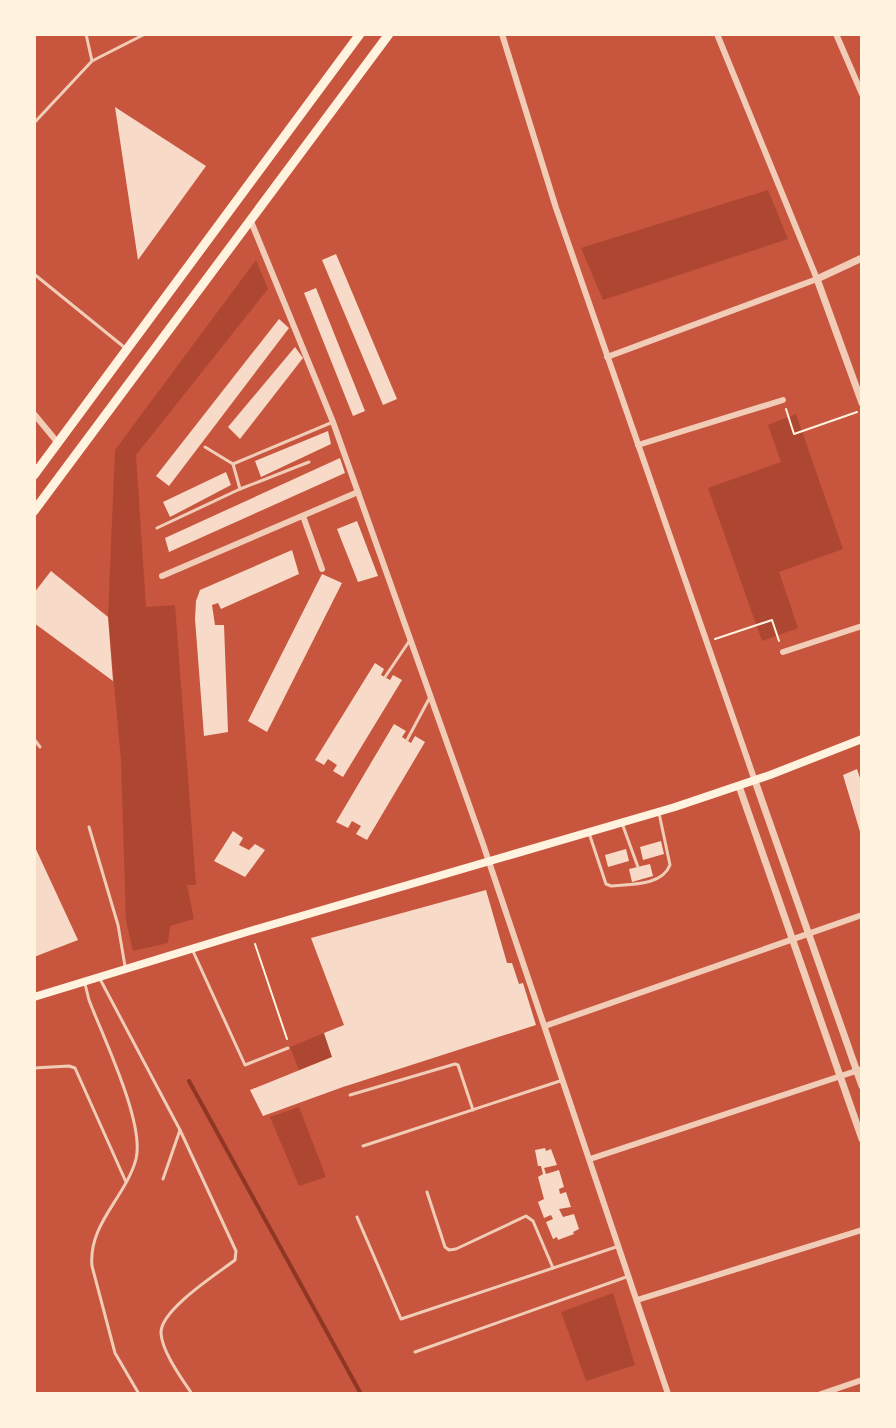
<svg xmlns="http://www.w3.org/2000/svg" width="896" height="1428" font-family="Commissioner,sans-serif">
<rect width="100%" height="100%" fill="#c8553d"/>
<g fill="#ae4732">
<path d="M 768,190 L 788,239 L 603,300 L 581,248 Z"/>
<path d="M 256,260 L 268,289 L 136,455 L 146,607 L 175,605 L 196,885 L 187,885 L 194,919 L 170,926 L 168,943 L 133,951 L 126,921 L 121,761 L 108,617 L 115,450 Z"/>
<path d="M 796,414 L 843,549 L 779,572 L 798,628 L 762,641 L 708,488 L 781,462 L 768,425 Z"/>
<path d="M 324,1033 L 332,1057 L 299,1070 L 290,1047 Z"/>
<path d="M 299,1107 L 326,1177 L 299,1186 L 270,1117 Z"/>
<path d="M 613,1293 L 635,1365 L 586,1381 L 561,1312 Z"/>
</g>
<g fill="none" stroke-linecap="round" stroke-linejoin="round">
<path stroke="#8f3625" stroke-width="4" d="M 189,1081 L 361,1394"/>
</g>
<g fill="#f7dbc8">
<path d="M 115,107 L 206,166 L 138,260 Z"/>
<path d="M 336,254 L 397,399 L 383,405 L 322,260 Z"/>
<path d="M 316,288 L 365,411 L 353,416 L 304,293 Z"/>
<path d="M 279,319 L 289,328 L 169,486 L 156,476 Z"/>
<path d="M 295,347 L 303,358 L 240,439 L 228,427 Z"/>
<path d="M 328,431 L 331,444 L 261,477 L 255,461 Z"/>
<path d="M 340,458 L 345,473 L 169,552 L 165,538 Z"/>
<path d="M 226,472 L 231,485 L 170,517 L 163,502 Z"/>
<path d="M 357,521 L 378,576 L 358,582 L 337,529 Z"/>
<path d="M 292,550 L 299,574 L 221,609 L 218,603 L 212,605 L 215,625 L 224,625 L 228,732 L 204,736 L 195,619 L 196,601 L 200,590 Z"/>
<path d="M 51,571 L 108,617 L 113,681 L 34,623 L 34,593 Z"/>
<path d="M 322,574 L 342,583 L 267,732 L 248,721 Z"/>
<path d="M 375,663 L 384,669 L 381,675 L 390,680 L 393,675 L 402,680 L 343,777 L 333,771 L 337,765 L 328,759 L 324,765 L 315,760 Z"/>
<path d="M 394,724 L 406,731 L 402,737 L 411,743 L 415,736 L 425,742 L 367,840 L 356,834 L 361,826 L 352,821 L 348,828 L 336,822 Z"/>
<path d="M 857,769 L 862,784 L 861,835 L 843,775 Z"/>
<path d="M 233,831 L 243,838 L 239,845 L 249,850 L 255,844 L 265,850 L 245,877 L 214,861 Z"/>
<path d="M 661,841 L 664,854 L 643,860 L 640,847 Z"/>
<path d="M 34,845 L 78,940 L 34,957 Z"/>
<path d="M 626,849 L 629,861 L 608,867 L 605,855 Z"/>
<path d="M 650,864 L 653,876 L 632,882 L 629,869 Z"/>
<path d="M 486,890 L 507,963 L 512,963 L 519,984 L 523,983 L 536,1025 L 343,1087 L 263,1116 L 250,1090 L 332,1057 L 324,1033 L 344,1025 L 311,938 Z"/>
<path d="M 545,1148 L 546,1151 L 551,1149 L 557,1165 L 544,1168 L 546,1174 L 559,1170 L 564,1187 L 559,1189 L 560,1194 L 566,1192 L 571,1207 L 559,1209 L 563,1217 L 574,1214 L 579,1229 L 573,1232 L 574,1234 L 558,1240 L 557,1237 L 553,1239 L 546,1222 L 553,1219 L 551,1215 L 544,1218 L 538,1202 L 544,1199 L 538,1177 L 543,1174 L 541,1166 L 538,1166 L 535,1150 Z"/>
</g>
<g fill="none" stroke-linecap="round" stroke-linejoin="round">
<g stroke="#fff3e0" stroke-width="2">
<path d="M 786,409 L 794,434 L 857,412"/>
<path d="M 715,639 L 772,620 L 779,641"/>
<path d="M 255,944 L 287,1039"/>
</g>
<g stroke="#f1ccb7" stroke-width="3">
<path d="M 86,34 L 92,61"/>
<path d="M 34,123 L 92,61 L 145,34"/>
<path d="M 34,274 L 124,347"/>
<path d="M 205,447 L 233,464 L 333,422"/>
<path d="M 233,464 L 240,489"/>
<path d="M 157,528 L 240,489 L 309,462"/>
<path d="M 385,677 L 410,640"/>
<path d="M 34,739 L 40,747"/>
<path d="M 407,740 L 430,697"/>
<path d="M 623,826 L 638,867"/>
<path d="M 89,827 L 118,925 L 125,966"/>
<path d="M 589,833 L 606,884 L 611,886 C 630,884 662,886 670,865 L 659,813"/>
<path d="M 192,949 L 245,1065 L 288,1048"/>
<path d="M 100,979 L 180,1130 L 236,1251 L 235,1260 C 217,1274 160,1310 161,1333 C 162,1352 182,1379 192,1394"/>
<path d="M 85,984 L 89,1000 C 103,1037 145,1123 136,1159 C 126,1197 88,1224 92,1266 L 115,1353 L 139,1394"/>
<path d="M 34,1068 L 69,1066 L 75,1068 L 126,1182"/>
<path d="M 350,1095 L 455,1064 L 458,1065 L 473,1110"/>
<path d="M 363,1146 L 563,1080"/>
<path d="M 163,1179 L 180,1130"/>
<path d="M 427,1192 L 445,1247 L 449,1250 L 456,1249 L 526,1216 L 533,1221 L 553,1268"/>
<path d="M 357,1217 L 401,1319 L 619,1246"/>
<path d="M 415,1352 L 629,1276"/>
</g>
<g stroke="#f1ccb7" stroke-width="6">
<path d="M 502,34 L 556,208 L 755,781"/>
<path d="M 836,34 L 862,94"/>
<path d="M 250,219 L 333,422 L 483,844 L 668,1394"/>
<path d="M 607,357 L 817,279 L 717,34"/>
<path d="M 34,414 L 58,443"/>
<path d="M 638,445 L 783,400"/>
<path d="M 303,516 L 322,569"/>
<path d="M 162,576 L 358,492"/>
<path d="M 783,652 L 862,626"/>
<path d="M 545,1026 L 862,915"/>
<path d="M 590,1159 L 862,1069"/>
<path d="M 637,1300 L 862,1230"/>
<path d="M 821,1394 L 862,1380"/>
</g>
<g stroke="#f1ccb7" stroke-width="7">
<path d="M 862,258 L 817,279 L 862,403"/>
<path d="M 755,781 L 862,1086"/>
<path d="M 739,786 L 862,1139"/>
</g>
<path stroke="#fff3e0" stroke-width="8" d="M 34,997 L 250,931 L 675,807 L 770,775 L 862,739"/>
<g stroke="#fff3e0" stroke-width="9">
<path d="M 34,475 L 360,34"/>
<path d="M 34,511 L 389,34"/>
</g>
</g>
<rect width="896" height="1428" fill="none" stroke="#fff3e0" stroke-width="72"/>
</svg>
